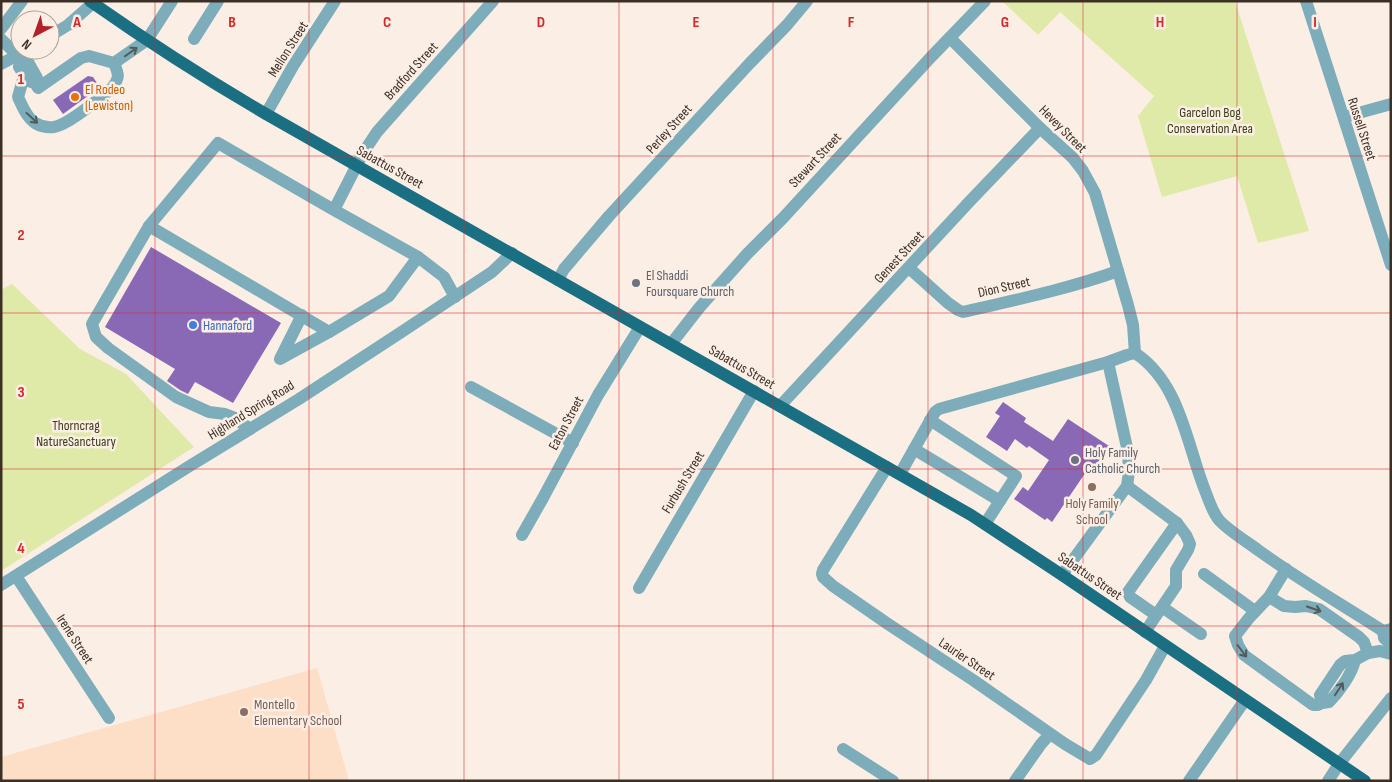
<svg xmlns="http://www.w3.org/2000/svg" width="1392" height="782" font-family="'Sofia Sans Condensed',sans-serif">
<rect width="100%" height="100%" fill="#fbeee4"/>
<path fill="#fddec7" d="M 317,668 L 349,781 L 1,781 L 1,757 Z"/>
<g fill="#dfeaa9">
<path d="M 1002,1 L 1235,1 L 1309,231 L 1258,243 L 1237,176 L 1162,197 L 1138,116 L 1154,96 L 1060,12 L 1038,35 Z"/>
<path d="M 12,284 L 80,349 L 126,374 L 194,447 L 1,571 L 1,290 Z"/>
</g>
<g fill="#8968b6">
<path d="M 88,76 L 93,77 L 99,86 L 99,88 L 63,114 L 53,100 Z"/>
<path d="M 151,247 L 281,323 L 233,403 L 195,382 L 188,394 L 180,390 L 167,381 L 175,369 L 105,327 Z"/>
<path d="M 1003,402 L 1026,418 L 1024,422 L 1053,441 L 1068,419 L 1109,446 L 1094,468 L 1090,466 L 1052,522 L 1047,518 L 1045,520 L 1014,499 L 1023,487 L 1028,491 L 1049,460 L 1029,446 L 1027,448 L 1015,439 L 1007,451 L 986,437 L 1000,416 L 995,413 Z"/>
</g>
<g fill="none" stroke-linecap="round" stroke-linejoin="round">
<g stroke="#7dacba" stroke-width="12">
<path d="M 1306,1 L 1391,265"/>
<path d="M 1,29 L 22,1"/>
<path d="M 50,36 L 68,25 L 93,3"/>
<path d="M 950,38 L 1040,128 L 1073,158 L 1083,171 L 1095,193 L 1128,305 L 1133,325 L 1135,353"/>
<path d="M 1,39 L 17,55 L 20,61 L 19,67 L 28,81 L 35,83 L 38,88 L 81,58 L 89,56 L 114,63 L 147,40 L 172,1"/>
<path d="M 194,39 L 218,1"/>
<path d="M 20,61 L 28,62 L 37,78 L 35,83"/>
<path d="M 1,64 L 27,50"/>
<path d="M 24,76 L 18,97 C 22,105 26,117 35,123 C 40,126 47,128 54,127 C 70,124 98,99 112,88 C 120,77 119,75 114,63"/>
<path d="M 266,114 L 293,66 L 335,1"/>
<path d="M 1344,117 L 1391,104"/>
<path d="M 334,210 L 418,257 L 389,296 L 329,332 L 149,226 L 218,143 L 334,210 L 363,153 L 377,132 L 493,1"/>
<path d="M 149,226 L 92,324 L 96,337 L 108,348 L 176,397 L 209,412 L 225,414 L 233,417 L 250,429"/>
<path d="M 418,257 L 444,277 L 455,297"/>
<path d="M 909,268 L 948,303 L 958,310 L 963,312 C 1015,300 1068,289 1118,271"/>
<path d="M 558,280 L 564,269 L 609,216 L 750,63 L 787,25 L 807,1"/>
<path d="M 302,315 L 280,359 L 329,332"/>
<path d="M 671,344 L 699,308 L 747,254 L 783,218 L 931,57 L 985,1"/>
<path d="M 471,387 L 573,443"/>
<path d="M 780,406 L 970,201 L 1040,128"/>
<path d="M 930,420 L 1016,476 L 985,524"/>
<path d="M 914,449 L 1000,501"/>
<path d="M 887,467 L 823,570 L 822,574 L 823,577 L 833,586 L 888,624 L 973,680 L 1065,744 L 1090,759 L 1096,755 L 1146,680 L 1165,646"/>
<path d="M 900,474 L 935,412 L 939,409 L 1108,362 L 1127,355 L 1135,353 C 1181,383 1187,447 1206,493 C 1209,501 1213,513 1219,520 C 1229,531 1246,541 1258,550 C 1298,579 1341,604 1383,631 L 1391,629"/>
<path d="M 1127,486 L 1177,523 L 1186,535 L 1190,544 L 1188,550 L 1176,570 L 1176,586 L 1145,632"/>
<path d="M 522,535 L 543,498 L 598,395 L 640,327"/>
<path d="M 1286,569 L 1269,597 L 1249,618 L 1235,636 L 1238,645 L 1244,655 L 1313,705 L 1318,705 L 1322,703"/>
<path d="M 1204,574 L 1255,611"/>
<path d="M 1062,575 L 1127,486 L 1129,472 L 1128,452 L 1108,362"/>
<path d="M 16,576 L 109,718"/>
<path d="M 1,585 L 188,467 L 299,399 L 403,331 L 492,272 L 512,253"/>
<path d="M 639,588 L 754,391"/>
<path d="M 1269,597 L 1284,606 L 1295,607 L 1306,606 L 1319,609 L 1359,637 L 1364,642 L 1368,653"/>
<path d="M 1162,607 L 1201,634"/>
<path d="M 1156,615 L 1130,597 L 1128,592 L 1177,523"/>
<path d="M 1383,631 L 1384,638 L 1391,645"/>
<path d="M 1355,660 C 1352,674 1339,692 1329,702 L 1322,703 L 1320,695 L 1340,665 L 1345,661 L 1355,660 L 1368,653 L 1380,651 L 1391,654"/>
<path d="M 843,749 L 893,781"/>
<path d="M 1015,781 L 1041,744 L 1050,734"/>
<path d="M 1189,781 L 1245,700"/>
<path d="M 1328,781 L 1339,764 L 1391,698"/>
</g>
<path stroke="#1a6f83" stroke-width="12" d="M 90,1 C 147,41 206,79 266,114 L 971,515 L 1062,575 L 1365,781"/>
</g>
<defs><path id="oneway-shaft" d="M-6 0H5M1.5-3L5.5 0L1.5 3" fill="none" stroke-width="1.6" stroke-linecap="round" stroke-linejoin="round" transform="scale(1.25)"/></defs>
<g stroke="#525b5a">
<use href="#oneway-shaft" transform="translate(131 52) rotate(-35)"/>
<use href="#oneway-shaft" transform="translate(32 118) rotate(43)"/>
<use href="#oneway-shaft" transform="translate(1314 609) rotate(19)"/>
<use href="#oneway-shaft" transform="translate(1242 651) rotate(53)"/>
<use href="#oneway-shaft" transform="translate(1339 689) rotate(-57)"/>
</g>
<path fill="none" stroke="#d62828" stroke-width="1" stroke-opacity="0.55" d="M 155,1 L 155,781M 309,1 L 309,781M 464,1 L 464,781M 619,1 L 619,781M 773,1 L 773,781M 928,1 L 928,781M 1083,1 L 1083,781M 1237,1 L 1237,781M 1,156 L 1391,156M 1,313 L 1391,313M 1,469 L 1391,469M 1,626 L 1391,626"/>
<circle fill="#e8710a" stroke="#fbeee4" stroke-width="2" cx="75" cy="97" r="5"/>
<g fill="#6b7280" stroke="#fbeee4" stroke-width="2">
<circle cx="636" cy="283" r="5"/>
<circle cx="1075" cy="460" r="5"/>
</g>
<circle fill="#3f7fe0" stroke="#fbeee4" stroke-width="2" cx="193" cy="325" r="5"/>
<g fill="#8d6e63" stroke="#fbeee4" stroke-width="2">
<circle cx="1092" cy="487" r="5"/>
<circle cx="244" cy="712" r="5"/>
</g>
<g text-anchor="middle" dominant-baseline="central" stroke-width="5" stroke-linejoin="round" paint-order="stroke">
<g font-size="14" fill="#3b2f26" stroke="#fbeee4">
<text transform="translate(288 49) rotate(-58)">Mellon Street</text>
<text transform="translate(411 71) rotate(-48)">Bradford Street</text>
<text transform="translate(669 129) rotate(-48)">Perley Street</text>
<text transform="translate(1063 129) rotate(45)">Hevey Street</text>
<text transform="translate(1362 129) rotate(72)">Russell Street</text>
<text transform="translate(815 160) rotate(-47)">Stewart Street</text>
<text transform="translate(390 167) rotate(29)">Sabattus Street</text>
<text transform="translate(899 257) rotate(-47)">Genest Street</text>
<text transform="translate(1004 287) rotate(-13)">Dion Street</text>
<text transform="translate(742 367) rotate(30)">Sabattus Street</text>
<text transform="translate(251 410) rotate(-32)">Highland Spring Road</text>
<text transform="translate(566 423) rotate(-62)">Eaton Street</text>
<text transform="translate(683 482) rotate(-59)">Furbush Street</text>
<text transform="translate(1090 576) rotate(34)">Sabattus Street</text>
<text transform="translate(75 639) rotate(57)">Irene Street</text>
<text transform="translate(967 659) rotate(34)">Laurier Street</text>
</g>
<g font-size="14" fill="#c56008" stroke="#fbeee4" text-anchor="start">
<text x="85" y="89">El Rodeo<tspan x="85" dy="16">(Lewiston)</tspan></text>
</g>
<g font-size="14" fill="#383e16" stroke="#fbeee4">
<text x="1210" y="112">Garcelon Bog<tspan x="1210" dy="16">Conservation Area</tspan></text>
<text x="76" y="425">Thorncrag<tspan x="76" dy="16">NatureSanctuary</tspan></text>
</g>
<g font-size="14" fill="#5b616d" stroke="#fbeee4" text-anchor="start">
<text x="646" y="275">El Shaddi<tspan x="646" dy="16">Foursquare Church</tspan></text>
<text x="1085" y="452">Holy Family<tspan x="1085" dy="16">Catholic Church</tspan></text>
</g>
<g font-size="14" fill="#366cbe" stroke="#fbeee4" text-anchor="start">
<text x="203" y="325">Hannaford</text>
</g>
<g font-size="14" fill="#785e54" stroke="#fbeee4">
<text x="1092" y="503">Holy Family<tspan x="1092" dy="16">School</tspan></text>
<text x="254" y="704" text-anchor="start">Montello<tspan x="254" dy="16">Elementary School</tspan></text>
</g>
</g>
<g font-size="16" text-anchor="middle" font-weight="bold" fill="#d62828" stroke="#fbeee4" stroke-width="5" stroke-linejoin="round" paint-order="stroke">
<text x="77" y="27">A</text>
<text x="232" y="27">B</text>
<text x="387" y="27">C</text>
<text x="541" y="27">D</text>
<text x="696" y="27">E</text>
<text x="851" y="27">F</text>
<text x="1005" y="27">G</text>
<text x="1160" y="27">H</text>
<text x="1315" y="27">I</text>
<text x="21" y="84">1</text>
<text x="21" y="240">2</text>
<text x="21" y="397">3</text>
<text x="21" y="553">4</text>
<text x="21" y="709">5</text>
</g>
<rect width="1392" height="782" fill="none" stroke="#3b2f26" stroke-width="5"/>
<g transform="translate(35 35) rotate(221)"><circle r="24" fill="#fbeee4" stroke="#aea298"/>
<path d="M0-4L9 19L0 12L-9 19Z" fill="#b3222a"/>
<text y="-8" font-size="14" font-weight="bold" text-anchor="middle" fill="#3b2f26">N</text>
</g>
</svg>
